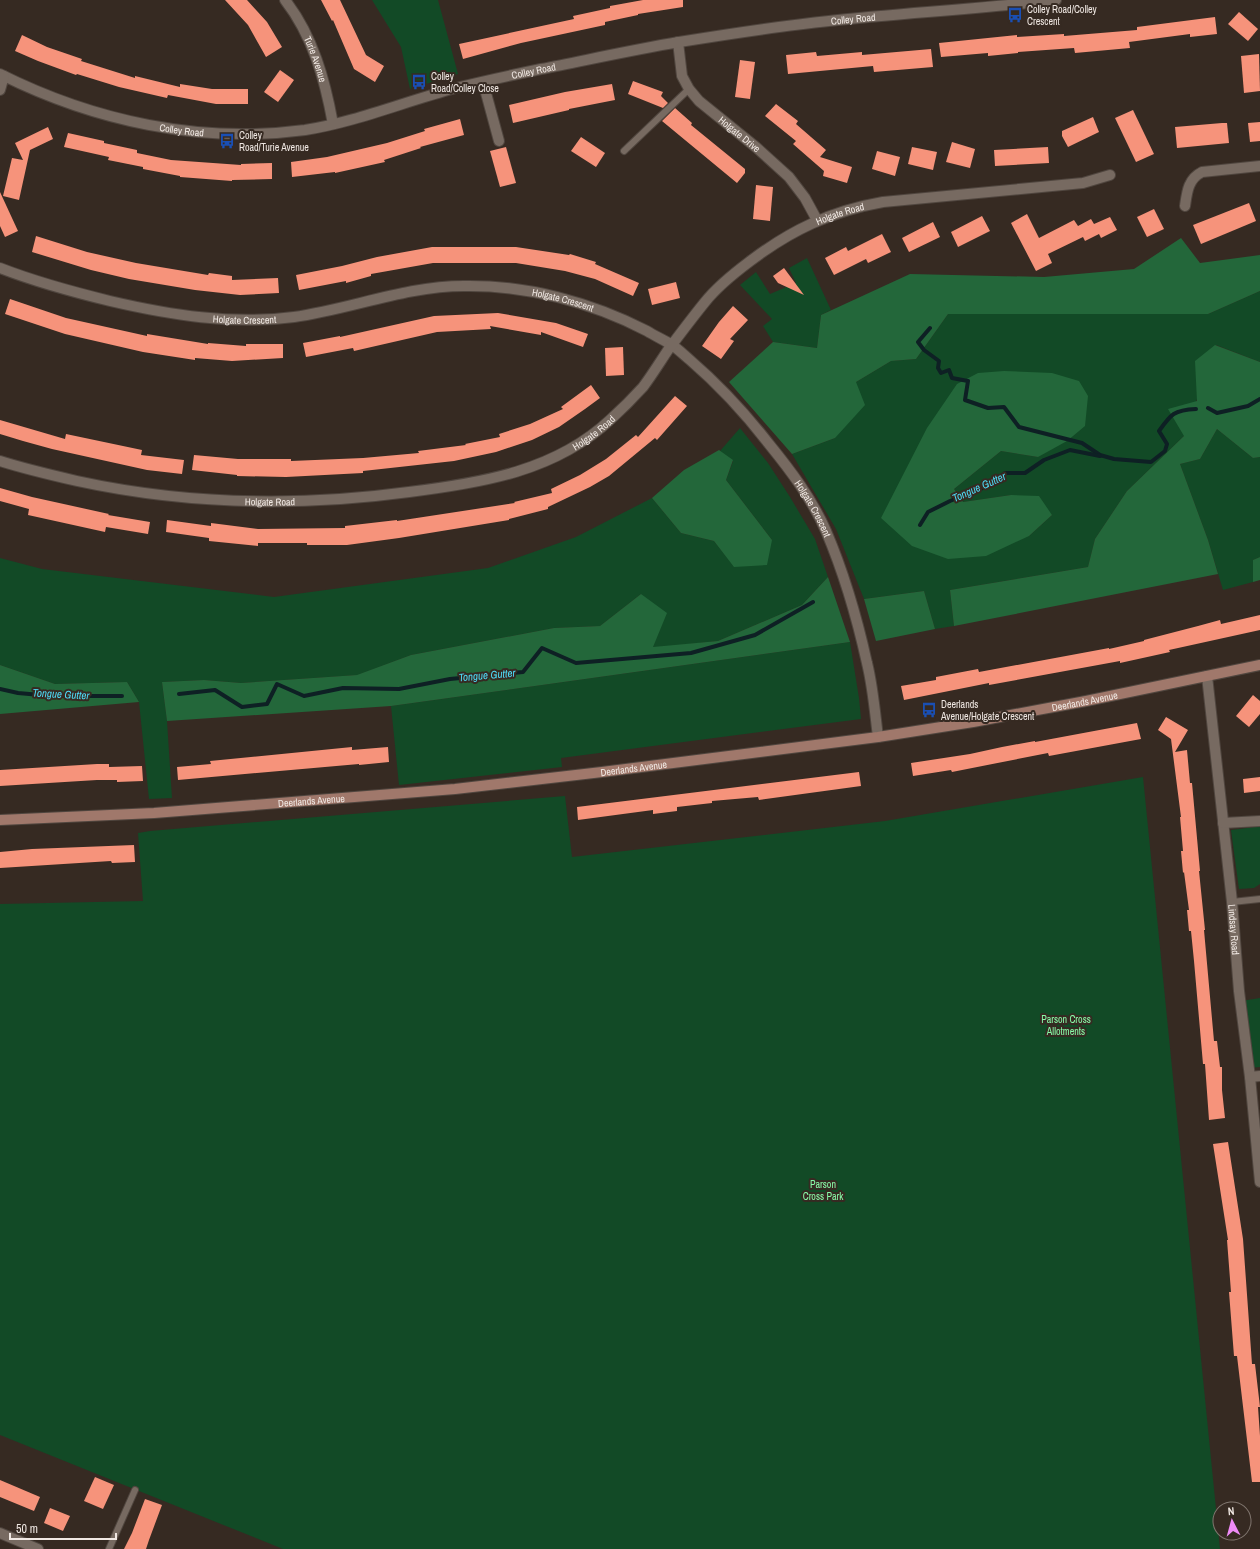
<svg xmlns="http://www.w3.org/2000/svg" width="1260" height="1549" font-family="'Archivo Narrow',sans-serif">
<rect width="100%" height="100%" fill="#362a22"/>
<g fill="#124a26" fill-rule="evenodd">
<path d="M 372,0 L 438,0 L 458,74 L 410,89 L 401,47 Z"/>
<path d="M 807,258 L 831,310 L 821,315 L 817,348 L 773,342 L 763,326 L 772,319 L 740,285 L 756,272 L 770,294 L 796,283 L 789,268 Z"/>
<path d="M 1260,291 L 1260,362 L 1216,345 L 1184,436 L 1127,491 L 1095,539 L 1088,567 L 950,590 L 954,626 L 935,629 L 924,591 L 864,599 L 836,529 L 792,454 L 835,438 L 856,382 L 891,361 L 916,359 L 948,314 L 1208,314 ZM 1088,396 L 1038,457 L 1001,451 L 954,489 L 963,502 L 1011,495 L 1052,515 L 1029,536 L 881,518 Z"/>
<path d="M 740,428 L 768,463 L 790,497 L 815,539 L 828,577 L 802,605 L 718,641 L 653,648 L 641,594 L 600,626 L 554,628 L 411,655 L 358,675 L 241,683 L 204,680 L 162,682 L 167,721 L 172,798 L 149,799 L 139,702 L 127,682 L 55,684 L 0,665 L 0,558 L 42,569 L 274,597 L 488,568 L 576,537 L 652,498 L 681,533 L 714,541 L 734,566 L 772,540 L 726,480 L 733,461 L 720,451 Z"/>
<path d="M 1217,429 L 1253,458 L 1260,457 L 1260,557 L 1253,560 L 1253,582 L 1223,590 L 1208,540 L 1180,464 L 1200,459 Z"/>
<path d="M 850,642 L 859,698 L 861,719 L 561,758 L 562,767 L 399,785 L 391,706 Z"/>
<path d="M 1143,777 L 1220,1549 L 283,1549 L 0,1435 L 0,904 L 143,901 L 138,833 L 150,831 L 565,796 L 572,857 L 885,821 Z"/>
<path d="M 1255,827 L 1260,827 L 1260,884 L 1254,888 L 1239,889 L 1231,830 Z"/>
<path d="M 1260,998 L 1260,1067 L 1249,1068 L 1241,1001 Z"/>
</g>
<g fill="#23673a">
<path d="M 1181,238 L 1200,263 L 1260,255 L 1260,291 L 1208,314 L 948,314 L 916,359 L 891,361 L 856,382 L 865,405 L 835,438 L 792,454 L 729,382 L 773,342 L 817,348 L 821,315 L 910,274 L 1044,277 L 1134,269 Z"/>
<path d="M 1215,345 L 1260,362 L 1260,457 L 1253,458 L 1217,429 L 1200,459 L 1180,464 L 1208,540 L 1218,574 L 954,626 L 950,590 L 1088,567 L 1095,539 L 1127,491 L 1184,436 L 1168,409 L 1197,401 L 1195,361 Z"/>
<path d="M 1004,371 L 1052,373 L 1079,381 L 1088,396 L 1085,426 L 1067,441 L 1038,457 L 1001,451 L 954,489 L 963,502 L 1011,495 L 1039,496 L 1052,515 L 1029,536 L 986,556 L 948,559 L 912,546 L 881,518 L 927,428 L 957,384 L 978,373 Z"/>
<path d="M 719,450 L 733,460 L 726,480 L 772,540 L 767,565 L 734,567 L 714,541 L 681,533 L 652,498 L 684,470 Z"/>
<path d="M 1260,557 L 1260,580 L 1253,582 L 1253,560 Z"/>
<path d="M 828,577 L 850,642 L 391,706 L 167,721 L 162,682 L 204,680 L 241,683 L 357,675 L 411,655 L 554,628 L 600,626 L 641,594 L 667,613 L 653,647 L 718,641 L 802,605 Z"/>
<path d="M 924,591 L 935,629 L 876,641 L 864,599 Z"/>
<path d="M 0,665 L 55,684 L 127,682 L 139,702 L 0,714 Z"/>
</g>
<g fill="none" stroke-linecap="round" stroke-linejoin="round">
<g stroke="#0e2024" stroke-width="4">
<path d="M 930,328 L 918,342 L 924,350 L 939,361 L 938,368 L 941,373 L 949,370 L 952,378 L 968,381 L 965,400 L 988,408 L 1004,407 L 1019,427 L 1082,443 L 1100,455 L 1114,459 L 1151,462 L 1165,451 L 1167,444 L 1159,431 C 1171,414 1174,410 1196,409"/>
<path d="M 1208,408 L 1217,413 L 1248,406 L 1260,399"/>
<path d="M 920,525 L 928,512 L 950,501 L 988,486 L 1005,473 L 1025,473 L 1044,460 L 1070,450 L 1100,456"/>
<path d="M 0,689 L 18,693 L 52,696 L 122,696"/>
<path d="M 179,694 L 215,690 L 242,707 L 267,704 L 277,684 L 304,696 L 343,688 L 399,689 L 450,679 L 523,672 L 542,648 L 576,663 L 691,653 L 755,635 L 813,602"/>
</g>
</g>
<g fill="#f6937b">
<path d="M 225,0 L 247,0 L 267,22 L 282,47 L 266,57 L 248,25 Z"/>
<path d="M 321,0 L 340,0 L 366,55 L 384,66 L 375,82 L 354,69 L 333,20 L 332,21 Z"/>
<path d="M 643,0 L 683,0 L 683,7 L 638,14 L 638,15 L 605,22 L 605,25 L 521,43 L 463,59 L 459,44 L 574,19 L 573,16 L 610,8 L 610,6 Z"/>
<path d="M 1239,12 L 1258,29 L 1248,41 L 1228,24 Z"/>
<path d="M 1215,17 L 1217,34 L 1190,37 L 1190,34 L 1129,42 L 1130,48 L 1075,53 L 1074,48 L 1018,52 L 1018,53 L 988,56 L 988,53 L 941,57 L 939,43 L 1017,35 L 1017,37 L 1064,34 L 1064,36 L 1137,30 L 1137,27 Z"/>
<path d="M 22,35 L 47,47 L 82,59 L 81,61 L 135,78 L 135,76 L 180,87 L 180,84 L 212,89 L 248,89 L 248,104 L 216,104 L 168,95 L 167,98 L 119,87 L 77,74 L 76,75 L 38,61 L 15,51 Z"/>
<path d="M 931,49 L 933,67 L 874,72 L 873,66 L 788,74 L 786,55 L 816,52 L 817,56 L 862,52 L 862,55 Z"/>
<path d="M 1259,54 L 1260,91 L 1244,93 L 1241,56 Z"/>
<path d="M 740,60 L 755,62 L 750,99 L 735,97 Z"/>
<path d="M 280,70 L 294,80 L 278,102 L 264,92 Z"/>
<path d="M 633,81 L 663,92 L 661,96 L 668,103 L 663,108 L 628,94 Z"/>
<path d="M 612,84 L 615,100 L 569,109 L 569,110 L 513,123 L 509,105 L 565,92 Z"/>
<path d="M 776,104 L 798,121 L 796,124 L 826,150 L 820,157 L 852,167 L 847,183 L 823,176 L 824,171 L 793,144 L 796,141 L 765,116 Z"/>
<path d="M 675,108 L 692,123 L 691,125 L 745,169 L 745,173 L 737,183 L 662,121 Z"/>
<path d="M 1133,110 L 1154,154 L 1136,162 L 1115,118 Z"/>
<path d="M 1093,117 L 1099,132 L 1068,147 L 1062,136 L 1062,131 Z"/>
<path d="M 460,119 L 464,135 L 420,147 L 421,148 L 384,160 L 385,162 L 335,173 L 335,172 L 292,177 L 291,162 L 327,157 L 387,143 L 425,131 L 424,129 Z"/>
<path d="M 1260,122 L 1260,141 L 1250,142 L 1248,123 Z"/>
<path d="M 1222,123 L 1227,123 L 1229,143 L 1177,148 L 1175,127 Z"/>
<path d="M 48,127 L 53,139 L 30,150 L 19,200 L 3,196 L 12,158 L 23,160 L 15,143 Z"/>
<path d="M 68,133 L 104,141 L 104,143 L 137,150 L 137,153 L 171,160 L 241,165 L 241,164 L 272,163 L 272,179 L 232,180 L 232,181 L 180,177 L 180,176 L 143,169 L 143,167 L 108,160 L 109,157 L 64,147 Z"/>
<path d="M 581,137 L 605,153 L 596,167 L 571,151 Z"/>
<path d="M 952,142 L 975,149 L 970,168 L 946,162 Z"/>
<path d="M 506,147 L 516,183 L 500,187 L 490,151 Z"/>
<path d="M 912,147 L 937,152 L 933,170 L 908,164 Z"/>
<path d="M 1048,147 L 1049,163 L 995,166 L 994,150 Z"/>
<path d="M 877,151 L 900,157 L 895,176 L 872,169 Z"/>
<path d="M 756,185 L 773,187 L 770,221 L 753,219 Z"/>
<path d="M 0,192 L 18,231 L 5,237 L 0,226 Z"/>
<path d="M 1249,203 L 1256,221 L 1201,244 L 1193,225 Z"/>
<path d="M 1154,209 L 1164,229 L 1147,237 L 1137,217 Z"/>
<path d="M 1027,214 L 1039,238 L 1074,220 L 1078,226 L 1091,219 L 1094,224 L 1110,217 L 1117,230 L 1101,238 L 1099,234 L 1085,241 L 1083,237 L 1048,254 L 1052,263 L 1036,271 L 1011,223 Z"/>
<path d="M 982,216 L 990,231 L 958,247 L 951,232 Z"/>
<path d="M 933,222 L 940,237 L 909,252 L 902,238 Z"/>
<path d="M 882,234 L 891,252 L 868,263 L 866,259 L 834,275 L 825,258 L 846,247 L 848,251 Z"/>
<path d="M 36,236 L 87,252 L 136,263 L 208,275 L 209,273 L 232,276 L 232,280 L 278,278 L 279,293 L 240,295 L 195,290 L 129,279 L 91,270 L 32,252 Z"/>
<path d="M 432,247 L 516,247 L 569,255 L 570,254 L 596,262 L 595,264 L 639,283 L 633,296 L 595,279 L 565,271 L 516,263 L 433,263 L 371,274 L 371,276 L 346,283 L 346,281 L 299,290 L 296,275 L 342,266 L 377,257 Z"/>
<path d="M 784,268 L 804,295 L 778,283 L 773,276 Z"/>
<path d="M 676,282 L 680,298 L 652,305 L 648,289 Z"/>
<path d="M 10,299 L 66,318 L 147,336 L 147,334 L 208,344 L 208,343 L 246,346 L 246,344 L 283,344 L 283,358 L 232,361 L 195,358 L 195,360 L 143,352 L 65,334 L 5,314 Z"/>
<path d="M 733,306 L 748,320 L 730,339 L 734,341 L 721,359 L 702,346 L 719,322 Z"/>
<path d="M 498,313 L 556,323 L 588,334 L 583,347 L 541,332 L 541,335 L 490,326 L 491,329 L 437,332 L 354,351 L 353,348 L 306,357 L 303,343 L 340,336 L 340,337 L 434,316 Z"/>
<path d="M 623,347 L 624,375 L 606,376 L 605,348 Z"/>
<path d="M 591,385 L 600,398 L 585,409 L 559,427 L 532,440 L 496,452 L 454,461 L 363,471 L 363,473 L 286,477 L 237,476 L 237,475 L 192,470 L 194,455 L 238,459 L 291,459 L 291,461 L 363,458 L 419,453 L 418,451 L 466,445 L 465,444 L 500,437 L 499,434 L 530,424 L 563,409 L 561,407 Z"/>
<path d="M 675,396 L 687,406 L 657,440 L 655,438 L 609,476 L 590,487 L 548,507 L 548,509 L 509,519 L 509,520 L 399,538 L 347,545 L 307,545 L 307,543 L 258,543 L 258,546 L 209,541 L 209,538 L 166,532 L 167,520 L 211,526 L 211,523 L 258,529 L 345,528 L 345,526 L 397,520 L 397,521 L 515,503 L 514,502 L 552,493 L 551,489 L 580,475 L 606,459 L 636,435 L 638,437 Z"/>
<path d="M 0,420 L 65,439 L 66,434 L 142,450 L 141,455 L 184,460 L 182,474 L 147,470 L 52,449 L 23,441 L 0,434 Z"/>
<path d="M 0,488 L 32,497 L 109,514 L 108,515 L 150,522 L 148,534 L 106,527 L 105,532 L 28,515 L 29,509 L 0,501 Z"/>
<path d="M 1260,615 L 1260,630 L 1169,650 L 1170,652 L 1120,663 L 1120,661 L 989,685 L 989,683 L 904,700 L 901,686 L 936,680 L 936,677 L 978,669 L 979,672 L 1109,648 L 1109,649 L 1144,641 L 1144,640 L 1198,626 L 1220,620 L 1221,624 Z"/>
<path d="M 1253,695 L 1260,701 L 1260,714 L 1249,727 L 1236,716 Z"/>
<path d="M 1166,717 L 1188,730 L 1175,752 L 1187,750 L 1190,783 L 1192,783 L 1200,871 L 1199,871 L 1205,930 L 1204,930 L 1214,1041 L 1217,1041 L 1220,1067 L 1222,1067 L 1222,1090 L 1225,1118 L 1209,1120 L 1205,1064 L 1203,1064 L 1194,961 L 1191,931 L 1189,931 L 1187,910 L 1189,910 L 1184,872 L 1183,873 L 1181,851 L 1183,851 L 1180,817 L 1181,817 L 1171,739 L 1158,730 Z"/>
<path d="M 1137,723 L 1141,739 L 1049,756 L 1048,753 L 952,772 L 951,770 L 913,776 L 911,763 L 970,754 L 1002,747 L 1035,741 L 1035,742 Z"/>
<path d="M 352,747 L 352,750 L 388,747 L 389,762 L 359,765 L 359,764 L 178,780 L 177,767 L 211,764 L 210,761 Z"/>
<path d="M 97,764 L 109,764 L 109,767 L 142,766 L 143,781 L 117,782 L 117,780 L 97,780 L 0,786 L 0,770 Z"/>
<path d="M 859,772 L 861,786 L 759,800 L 758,797 L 712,801 L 712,803 L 677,807 L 677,811 L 653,814 L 653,810 L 578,820 L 577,807 Z"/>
<path d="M 1260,777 L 1260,791 L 1244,793 L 1243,779 Z"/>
<path d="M 134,845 L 135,862 L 112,863 L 111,861 L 0,868 L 0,852 L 32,849 Z"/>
<path d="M 1228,1142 L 1243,1239 L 1252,1364 L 1255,1364 L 1260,1407 L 1258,1407 L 1260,1436 L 1260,1482 L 1252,1482 L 1237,1356 L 1234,1356 L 1229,1292 L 1231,1292 L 1227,1240 L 1228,1240 L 1213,1144 Z"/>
<path d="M 95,1477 L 114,1485 L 103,1509 L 84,1501 Z"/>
<path d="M 0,1480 L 40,1497 L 34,1511 L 0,1497 Z"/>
<path d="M 145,1499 L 162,1505 L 149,1540 L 146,1549 L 124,1549 L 132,1533 Z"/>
<path d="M 50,1508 L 70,1516 L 63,1531 L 44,1523 Z"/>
</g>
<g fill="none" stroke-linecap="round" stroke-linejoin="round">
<g stroke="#50463f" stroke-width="8">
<g id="lane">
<path d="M 624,151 L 689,89"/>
<path d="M 1232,902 L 1260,899"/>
<path d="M 109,1549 L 135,1490"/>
</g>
</g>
<g stroke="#50463f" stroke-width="12">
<g id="street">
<path id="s1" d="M 285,0 C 313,36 325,80 333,124"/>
<path id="s2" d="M 678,42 L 682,76 L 689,89 L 699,101 L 757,148 L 789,177 L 805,198 L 817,220"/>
<path id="s3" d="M 0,74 C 94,121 200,144 305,130 C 356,122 406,101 456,88 C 484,81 512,75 541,69 C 587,60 632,50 679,42 C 729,34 779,26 829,21 C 904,13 980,9 1056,0"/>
<path d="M 483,82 L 499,141"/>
<path d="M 0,90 L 4,76"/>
<path d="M 1185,206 C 1187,192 1188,179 1202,172 L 1260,166"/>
<path id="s4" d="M 0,268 C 36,282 73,292 110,301 C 170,315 232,325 294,317 C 351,309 406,286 464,286 C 527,285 591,302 647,331 C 655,336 664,340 672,345 C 678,349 684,355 690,360 C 719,385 745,413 769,444 C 791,471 812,499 826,531 C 844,573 857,618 867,663 C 873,687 875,713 878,737"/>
<path id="s5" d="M 0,461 C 25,469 51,475 77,481 C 188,505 297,507 409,492 C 482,483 556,471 611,419 C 622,409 633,398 643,387 C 652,375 660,362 668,350 C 680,334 692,318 705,302 C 717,287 733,274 749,262 C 791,230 831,211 883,202 L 1083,183 L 1110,175"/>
<path id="s6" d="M 1207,676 L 1232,902 L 1239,991 L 1250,1077 L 1260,1182"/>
<path d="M 1223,823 L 1260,821"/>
<path d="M 1250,1077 L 1260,1076"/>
<path d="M 0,1533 L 38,1549"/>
</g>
</g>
<g stroke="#50463f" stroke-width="12">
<g id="secondary">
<path id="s7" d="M 0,820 L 154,813 L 455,789 L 602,772 L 878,737 L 973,722 L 1086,701 L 1260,665"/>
</g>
</g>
<use href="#lane" stroke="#776a61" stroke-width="6"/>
<use href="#street" stroke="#776a61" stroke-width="10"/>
<use href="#secondary" stroke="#a0786b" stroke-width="10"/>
</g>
<defs>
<g id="bus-bare" transform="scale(1.2)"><path d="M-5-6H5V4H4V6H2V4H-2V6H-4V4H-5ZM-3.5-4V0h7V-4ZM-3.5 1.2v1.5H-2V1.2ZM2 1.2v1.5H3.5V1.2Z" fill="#1a4fb4" stroke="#362a22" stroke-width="2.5" paint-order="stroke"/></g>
</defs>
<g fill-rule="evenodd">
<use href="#bus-bare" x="1015" y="15"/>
<use href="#bus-bare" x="419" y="82"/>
<use href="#bus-bare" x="227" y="141"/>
<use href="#bus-bare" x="929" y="710"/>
</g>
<g text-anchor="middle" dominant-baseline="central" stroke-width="4" stroke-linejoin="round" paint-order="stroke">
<g font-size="10" fill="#f0e8e3" stroke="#362a22" text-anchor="start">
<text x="1027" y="9">Colley Road/Colley<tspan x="1027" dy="12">Crescent</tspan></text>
<text x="431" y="76">Colley<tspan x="431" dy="12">Road/Colley Close</tspan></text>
<text x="239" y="135">Colley<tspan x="239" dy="12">Road/Turie Avenue</tspan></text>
<text x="941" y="704">Deerlands<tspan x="941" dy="12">Avenue/Holgate Crescent</tspan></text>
</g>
<g font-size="10" fill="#f0e8e3" stroke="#362a22">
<text stroke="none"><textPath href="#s3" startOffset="875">Colley Road</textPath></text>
<text stroke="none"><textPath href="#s1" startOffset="67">Turie Avenue</textPath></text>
<text stroke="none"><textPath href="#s3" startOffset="551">Colley Road</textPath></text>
<text stroke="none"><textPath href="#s3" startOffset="191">Colley Road</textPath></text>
<text stroke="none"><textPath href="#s2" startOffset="117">Holgate Drive</textPath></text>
<text stroke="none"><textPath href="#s5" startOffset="946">Holgate Road</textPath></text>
<text stroke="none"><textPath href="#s4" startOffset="574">Holgate Crescent</textPath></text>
<text stroke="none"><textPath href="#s4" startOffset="251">Holgate Crescent</textPath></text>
<text stroke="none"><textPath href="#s5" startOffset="610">Holgate Road</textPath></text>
<text stroke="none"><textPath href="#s5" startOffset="274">Holgate Road</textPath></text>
<text stroke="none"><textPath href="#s4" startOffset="910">Holgate Crescent</textPath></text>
<text stroke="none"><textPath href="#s7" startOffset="1092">Deerlands Avenue</textPath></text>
<text stroke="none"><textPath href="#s7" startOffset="636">Deerlands Avenue</textPath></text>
<text stroke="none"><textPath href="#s7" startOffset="312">Deerlands Avenue</textPath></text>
<text stroke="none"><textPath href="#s6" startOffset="255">Lindsay Road</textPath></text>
</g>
<g font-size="10" fill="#89fca9" stroke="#362a22">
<text x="1066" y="1019">Parson Cross<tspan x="1066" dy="12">Allotments</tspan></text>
<text x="823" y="1184">Parson<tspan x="823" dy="12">Cross Park</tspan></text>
</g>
<g font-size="11" font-style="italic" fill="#4edcf8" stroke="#362a22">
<text transform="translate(979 487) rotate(-24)">Tongue Gutter</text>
<text transform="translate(487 675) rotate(-5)">Tongue Gutter</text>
<text transform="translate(61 694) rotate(3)">Tongue Gutter</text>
</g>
</g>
<g transform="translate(1232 1521) rotate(354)"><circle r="19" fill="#362a22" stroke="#80766f"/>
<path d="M0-3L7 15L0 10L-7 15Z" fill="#ef8bf7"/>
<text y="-6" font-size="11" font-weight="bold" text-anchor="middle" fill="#f0e8e3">N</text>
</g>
<path d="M10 1533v6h106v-6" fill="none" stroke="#f0e8e3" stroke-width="2"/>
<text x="16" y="1533" font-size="12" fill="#f0e8e3" stroke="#362a22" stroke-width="3" paint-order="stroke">50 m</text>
</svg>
